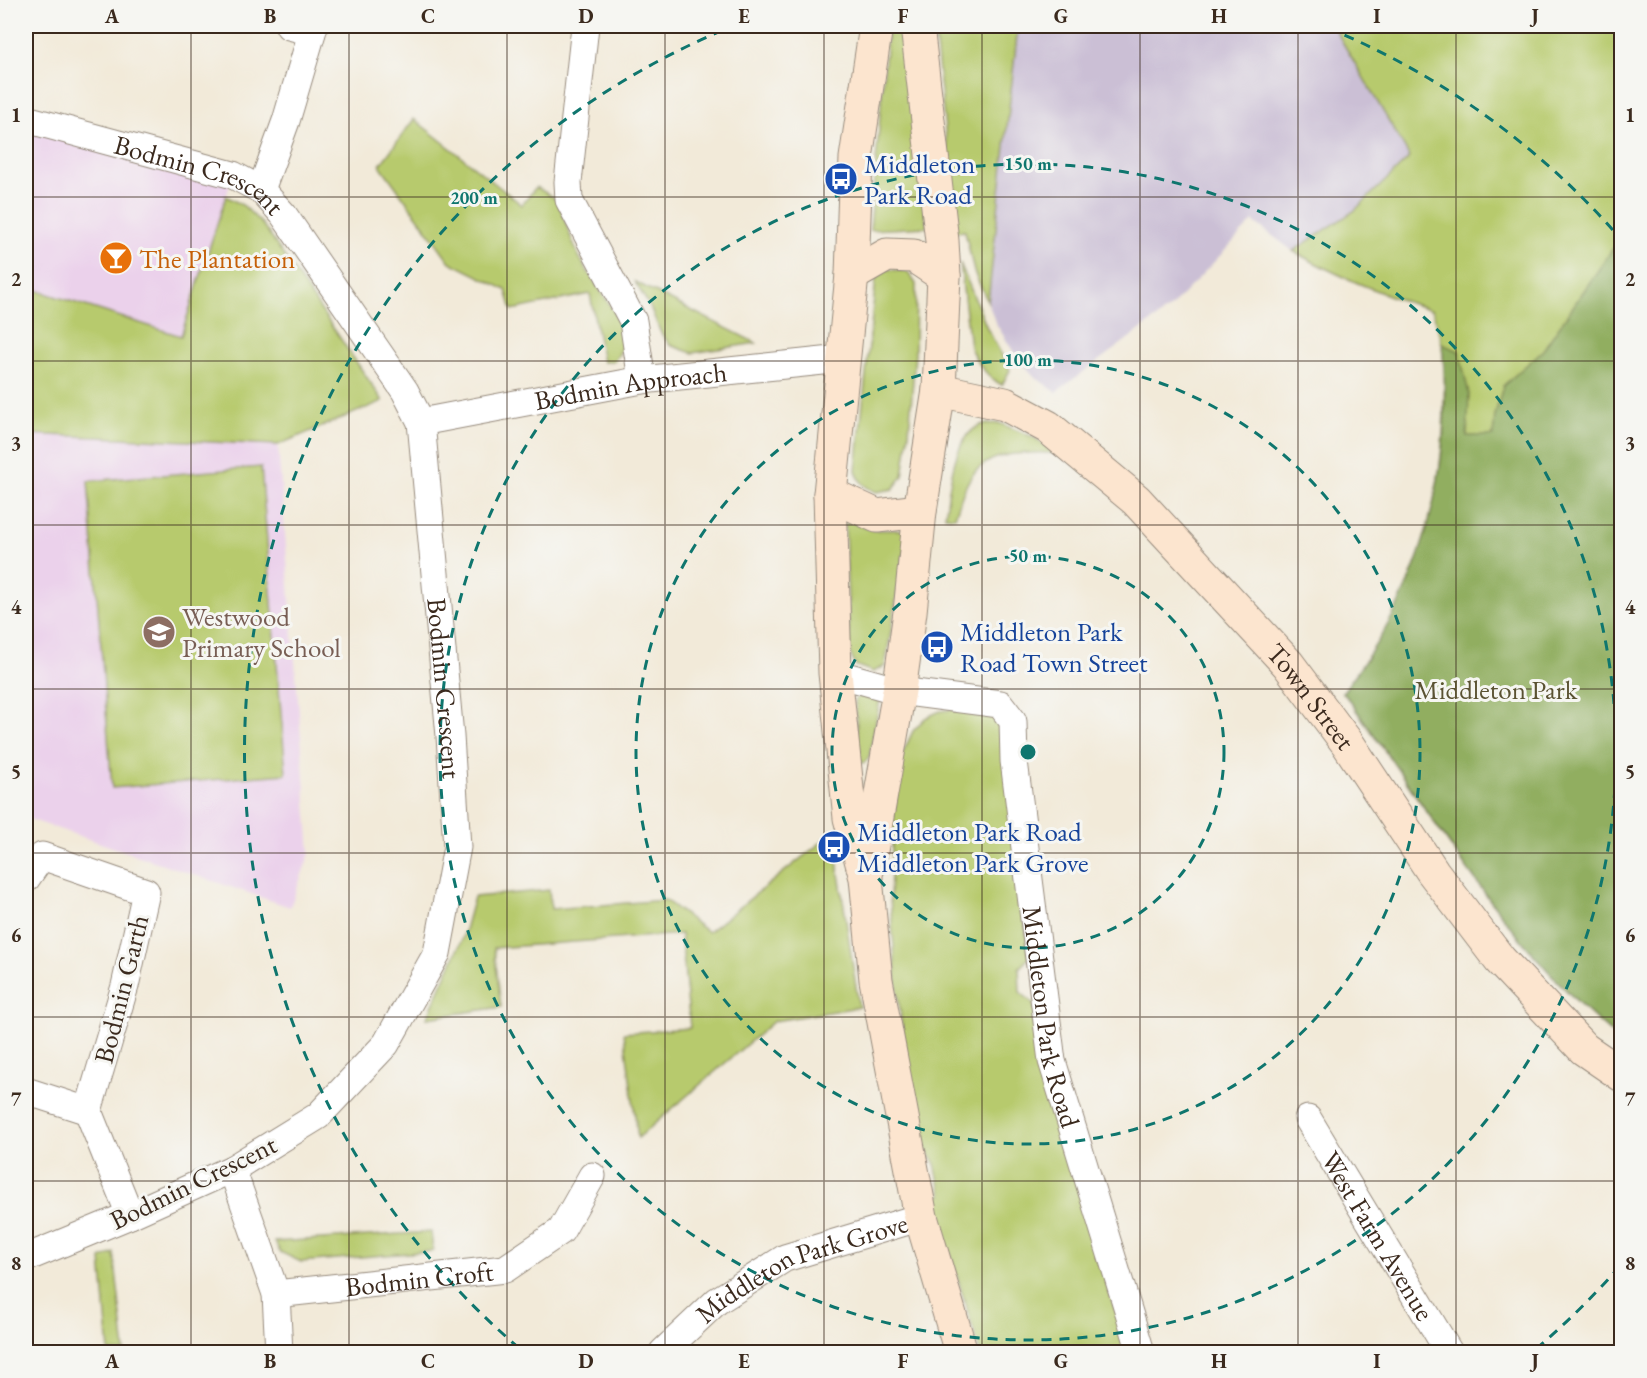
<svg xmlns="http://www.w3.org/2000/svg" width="1647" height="1378" font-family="'EB Garamond',serif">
<rect width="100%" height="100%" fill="#f6f6f2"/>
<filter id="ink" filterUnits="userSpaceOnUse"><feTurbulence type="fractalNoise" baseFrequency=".0167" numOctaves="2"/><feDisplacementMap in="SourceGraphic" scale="12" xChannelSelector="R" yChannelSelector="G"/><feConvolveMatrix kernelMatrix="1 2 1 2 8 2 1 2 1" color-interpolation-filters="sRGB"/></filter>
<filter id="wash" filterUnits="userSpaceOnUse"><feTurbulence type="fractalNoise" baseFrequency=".008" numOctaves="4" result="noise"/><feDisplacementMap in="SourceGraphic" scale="24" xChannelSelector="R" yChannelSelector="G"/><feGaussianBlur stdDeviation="1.35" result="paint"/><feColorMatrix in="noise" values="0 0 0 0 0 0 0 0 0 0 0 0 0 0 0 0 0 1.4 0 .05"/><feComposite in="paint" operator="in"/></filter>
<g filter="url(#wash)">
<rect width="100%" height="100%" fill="#f2ead9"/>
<g fill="#ebd1eb">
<path d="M 26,119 L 233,175 L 181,336 L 26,287 Z"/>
<path d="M 26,434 L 278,445 L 310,853 L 290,907 L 26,818 Z"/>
</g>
<path fill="#cbbfd5" d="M 1018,26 L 1333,26 L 1410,157 L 1354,211 L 1293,251 L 1253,221 L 1170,308 L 1056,392 L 1035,377 L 1016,356 L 995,322 L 988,302 Z"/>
<g fill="#b7ca6d" stroke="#797a46" stroke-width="1.5">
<path d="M 888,26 L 902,26 L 927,227 L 870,230 Z"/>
<path d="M 934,26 L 1018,26 L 988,302 L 974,272 L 965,231 L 956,232 Z"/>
<path d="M 1333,26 L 1621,26 L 1621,1041 C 1505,945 1432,813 1343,692 C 1361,667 1379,642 1393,615 C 1428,548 1444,475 1444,400 C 1445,381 1445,363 1442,345 C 1440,333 1436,321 1432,310 C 1383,295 1337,276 1293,251 L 1354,211 L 1410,157 Z"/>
<path d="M 414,119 L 522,205 L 536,187 L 558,200 C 565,221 571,242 582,262 C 590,277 621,317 623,331 C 625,342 622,352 614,361 L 603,362 L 590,294 L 512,310 L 506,290 L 450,262 L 380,165 Z"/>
<path d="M 226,196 L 244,206 L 263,225 L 383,401 L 278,445 L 26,434 L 26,287 L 181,336 Z"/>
<path d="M 960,263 L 987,328 L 1010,370 L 1002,385 C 988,378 976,362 970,347 Z"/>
<path d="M 887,269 L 908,272 L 916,284 L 915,354 L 909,433 L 903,476 L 893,489 L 877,492 C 865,488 859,482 856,470 L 876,278 Z"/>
<path d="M 635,282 L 756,343 L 692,353 L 670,345 L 661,333 L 650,307 Z"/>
<path d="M 999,423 L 1033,437 L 1056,453 C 1025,452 985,450 968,482 C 962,493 959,505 955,517 L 945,516 C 950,489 952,433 984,424 C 989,423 994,424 999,423 Z"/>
<path d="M 261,467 L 286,774 L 112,788 L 88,481 Z"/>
<path d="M 851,522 L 872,530 L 904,530 L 907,535 L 885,666 L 873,672 L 855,665 L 850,653 L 845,524 Z"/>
<path d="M 868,695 L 876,697 L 880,700 L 869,758 L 864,763 L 860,762 L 859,757 L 855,700 L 859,696 Z"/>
<path d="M 958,709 C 981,709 992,706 1002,730 L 1029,958 L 1019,968 L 1020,992 L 1033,1003 C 1061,1120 1088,1239 1130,1352 L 980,1352 L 933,1197 L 942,1195 L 934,1160 L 922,1146 L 906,1058 L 897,987 L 890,898 L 893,820 L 901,757 L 913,731 L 925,718 L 940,711 Z"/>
<path d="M 833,833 L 859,1007 L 774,1021 L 638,1138 L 624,1033 L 690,1028 L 681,934 L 494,948 L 501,1007 L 427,1018 L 463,937 L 474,897 L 549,890 L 551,909 L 665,900 L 708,932 Z"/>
<path d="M 431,1232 L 433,1251 L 301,1262 L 280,1252 L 275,1242 Z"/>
<path d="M 114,1253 L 125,1352 L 109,1352 L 101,1259 Z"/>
</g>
<path fill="#91ae60" stroke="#666c3f" stroke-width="1.5" d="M 1621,237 L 1622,1041 L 1621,1041 C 1503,944 1434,813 1343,692 C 1361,667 1379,642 1393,615 C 1436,531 1452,437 1442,344 L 1459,351 L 1469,394 L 1467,436 L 1493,436 L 1495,415 L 1503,386 L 1543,350 Z"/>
</g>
<g filter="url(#ink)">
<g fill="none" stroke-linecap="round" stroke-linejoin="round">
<g stroke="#968a7c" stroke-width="29">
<g id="street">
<path d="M 289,26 L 312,32"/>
<path d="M 585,26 L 568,182 L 569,200 L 633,321 L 642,380"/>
<path id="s1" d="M 26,119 L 233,175 L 261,190 L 283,214 L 405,391 L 421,422 L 450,736 L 457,847 L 437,953 L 386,1044 L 318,1116 L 232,1169 L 130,1215 L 26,1258"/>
<path d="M 261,190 L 286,121 L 314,26"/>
<path id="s2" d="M 421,422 L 642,380 L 842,359"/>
<path id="s3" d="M 835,673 L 899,691 L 1000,704 L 1013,721 L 1014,761 L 1052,1061 L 1141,1352"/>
<path d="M 26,879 L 42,856 L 146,892 L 125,986 L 88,1111 L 130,1215"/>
<path d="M 26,1091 L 88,1111"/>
<path id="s4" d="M 1308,1119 L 1449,1352"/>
<path d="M 232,1169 L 276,1294 L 279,1352"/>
<path id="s5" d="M 276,1294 L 505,1269 L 561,1231 L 592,1176"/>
<path id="s6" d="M 663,1352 L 717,1301 L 785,1258 L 921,1217"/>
</g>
</g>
<g stroke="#968a7c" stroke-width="35">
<g id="secondary">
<path d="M 876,26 L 856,158 L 852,275 L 830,494 L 835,673 L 850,818 L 866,878 L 876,980 L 921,1217 L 961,1352"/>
<path d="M 852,275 L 887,255 L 914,256 L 944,276"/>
<path id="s7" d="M 939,390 L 1005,404 L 1048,427 L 1136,500 L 1288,664 L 1348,744 L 1433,872 L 1500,960 L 1584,1049 L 1622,1075"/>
<path d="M 830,494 L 877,516 L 920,511"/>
<path d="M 868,868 L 899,691 L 910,612 L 920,511 L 939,390 L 944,276 L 942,241 L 917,26"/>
</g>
</g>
<use href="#street" stroke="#fff" stroke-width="27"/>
<use href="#secondary" stroke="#fce5cf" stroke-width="33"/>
</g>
</g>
<path fill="none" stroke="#3b2a1e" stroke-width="1.5" stroke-opacity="0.55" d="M 191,26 L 191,1352M 349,26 L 349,1352M 507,26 L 507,1352M 665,26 L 665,1352M 824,26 L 824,1352M 982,26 L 982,1352M 1140,26 L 1140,1352M 1298,26 L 1298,1352M 1456,26 L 1456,1352M 26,197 L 1622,197M 26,361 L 1622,361M 26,525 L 1622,525M 26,689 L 1622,689M 26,853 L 1622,853M 26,1017 L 1622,1017M 26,1181 L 1622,1181"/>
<g fill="none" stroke="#0f766e" stroke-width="3" stroke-dasharray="10 8">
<circle cx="1028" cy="752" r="196"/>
<circle cx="1028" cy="752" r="392"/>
<circle cx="1028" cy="752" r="588"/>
<path d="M1620 1266A784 784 0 0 1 1537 1348M519 1348A784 784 0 0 1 728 28M1328 28A784 784 0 0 1 1620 238"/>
</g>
<defs>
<g id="bus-disc" transform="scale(1.725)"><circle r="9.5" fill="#1a4fb4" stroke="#f6f6f2"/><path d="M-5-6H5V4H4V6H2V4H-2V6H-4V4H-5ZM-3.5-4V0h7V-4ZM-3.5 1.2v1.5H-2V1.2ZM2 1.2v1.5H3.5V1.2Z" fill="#fff"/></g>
<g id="bar-disc" transform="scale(1.725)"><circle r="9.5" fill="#e8710a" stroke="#f6f6f2"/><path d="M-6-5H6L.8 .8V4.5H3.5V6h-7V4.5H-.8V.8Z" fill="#fff"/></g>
<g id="school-disc" transform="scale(1.725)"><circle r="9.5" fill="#8d6e63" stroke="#f6f6f2"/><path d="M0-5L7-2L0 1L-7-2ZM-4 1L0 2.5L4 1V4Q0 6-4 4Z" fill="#fff"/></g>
</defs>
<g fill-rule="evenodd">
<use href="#bus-disc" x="841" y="179"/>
<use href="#bar-disc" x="116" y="258"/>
<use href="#school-disc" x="159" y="632"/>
<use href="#bus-disc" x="937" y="647"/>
<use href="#bus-disc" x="834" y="847"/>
</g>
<g text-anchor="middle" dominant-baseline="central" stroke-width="6" stroke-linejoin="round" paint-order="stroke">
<g font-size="27" fill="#164399" stroke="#f6f6f2" text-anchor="start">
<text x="864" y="163">Middleton<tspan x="864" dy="31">Park Road</tspan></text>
<text x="960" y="631">Middleton Park<tspan x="960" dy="31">Road Town Street</tspan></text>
<text x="857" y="831">Middleton Park Road<tspan x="857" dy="31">Middleton Park Grove</tspan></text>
</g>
<g font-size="27" fill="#3b2a1e" stroke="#f6f6f2">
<text stroke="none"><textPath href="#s1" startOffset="183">Bodmin Crescent</textPath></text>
<text stroke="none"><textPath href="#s2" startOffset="213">Bodmin Approach</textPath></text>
<text stroke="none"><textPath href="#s1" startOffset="796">Bodmin Crescent</textPath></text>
<text stroke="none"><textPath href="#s7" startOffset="494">Town Street</textPath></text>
<text transform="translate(121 989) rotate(-76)">Bodmin Garth</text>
<text stroke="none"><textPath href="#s3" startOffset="488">Middleton Park Road</textPath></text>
<text transform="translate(193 1182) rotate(-26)">Bodmin Crescent</text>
<text stroke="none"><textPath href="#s4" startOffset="136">West Farm Avenue</textPath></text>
<text stroke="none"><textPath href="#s6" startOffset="166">Middleton Park Grove</textPath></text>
<text stroke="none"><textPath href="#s5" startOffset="144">Bodmin Croft</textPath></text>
</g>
<g font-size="27" fill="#c56008" stroke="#f6f6f2" text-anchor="start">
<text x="139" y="258">The Plantation</text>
</g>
<g font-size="27" fill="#785e54" stroke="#f6f6f2" text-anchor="start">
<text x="182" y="616">Westwood<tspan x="182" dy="31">Primary School</tspan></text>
</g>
<g font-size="27" fill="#5a5232" stroke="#f6f6f2">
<text x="1496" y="689">Middleton Park</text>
</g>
</g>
<circle cx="1028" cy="752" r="9" fill="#0f766e" stroke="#f6f6f2" stroke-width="3"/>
<g font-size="18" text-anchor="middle" font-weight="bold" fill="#0f766e" stroke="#f6f6f2" stroke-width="6" stroke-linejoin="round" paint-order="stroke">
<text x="1028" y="170">150 m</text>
<text x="474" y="204">200 m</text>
<text x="1028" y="366">100 m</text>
<text x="1028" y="562">50 m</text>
</g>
<rect width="1647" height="1378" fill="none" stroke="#f6f6f2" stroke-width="66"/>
<rect x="33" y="33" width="1581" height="1312" fill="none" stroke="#3b2a1e" stroke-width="2"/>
<g font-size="20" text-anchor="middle" font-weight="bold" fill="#3b2a1e">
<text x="112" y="23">A</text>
<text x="270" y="23">B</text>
<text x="428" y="23">C</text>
<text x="586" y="23">D</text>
<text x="744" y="23">E</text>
<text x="903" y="23">F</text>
<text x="1061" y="23">G</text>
<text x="1219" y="23">H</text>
<text x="1377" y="23">I</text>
<text x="1535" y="23">J</text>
<text x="16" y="122">1</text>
<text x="1630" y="122">1</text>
<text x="16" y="286">2</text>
<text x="1630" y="286">2</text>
<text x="16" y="450">3</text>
<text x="1630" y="450">3</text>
<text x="16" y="614">4</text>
<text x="1630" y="614">4</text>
<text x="16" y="778">5</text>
<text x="1630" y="778">5</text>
<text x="16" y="942">6</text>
<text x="1630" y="942">6</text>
<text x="16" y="1106">7</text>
<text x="1630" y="1106">7</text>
<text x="16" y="1270">8</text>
<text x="1630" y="1270">8</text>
<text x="112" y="1368">A</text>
<text x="270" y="1368">B</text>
<text x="428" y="1368">C</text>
<text x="586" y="1368">D</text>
<text x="744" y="1368">E</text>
<text x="903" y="1368">F</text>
<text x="1061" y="1368">G</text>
<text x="1219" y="1368">H</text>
<text x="1377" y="1368">I</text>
<text x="1535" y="1368">J</text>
</g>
</svg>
